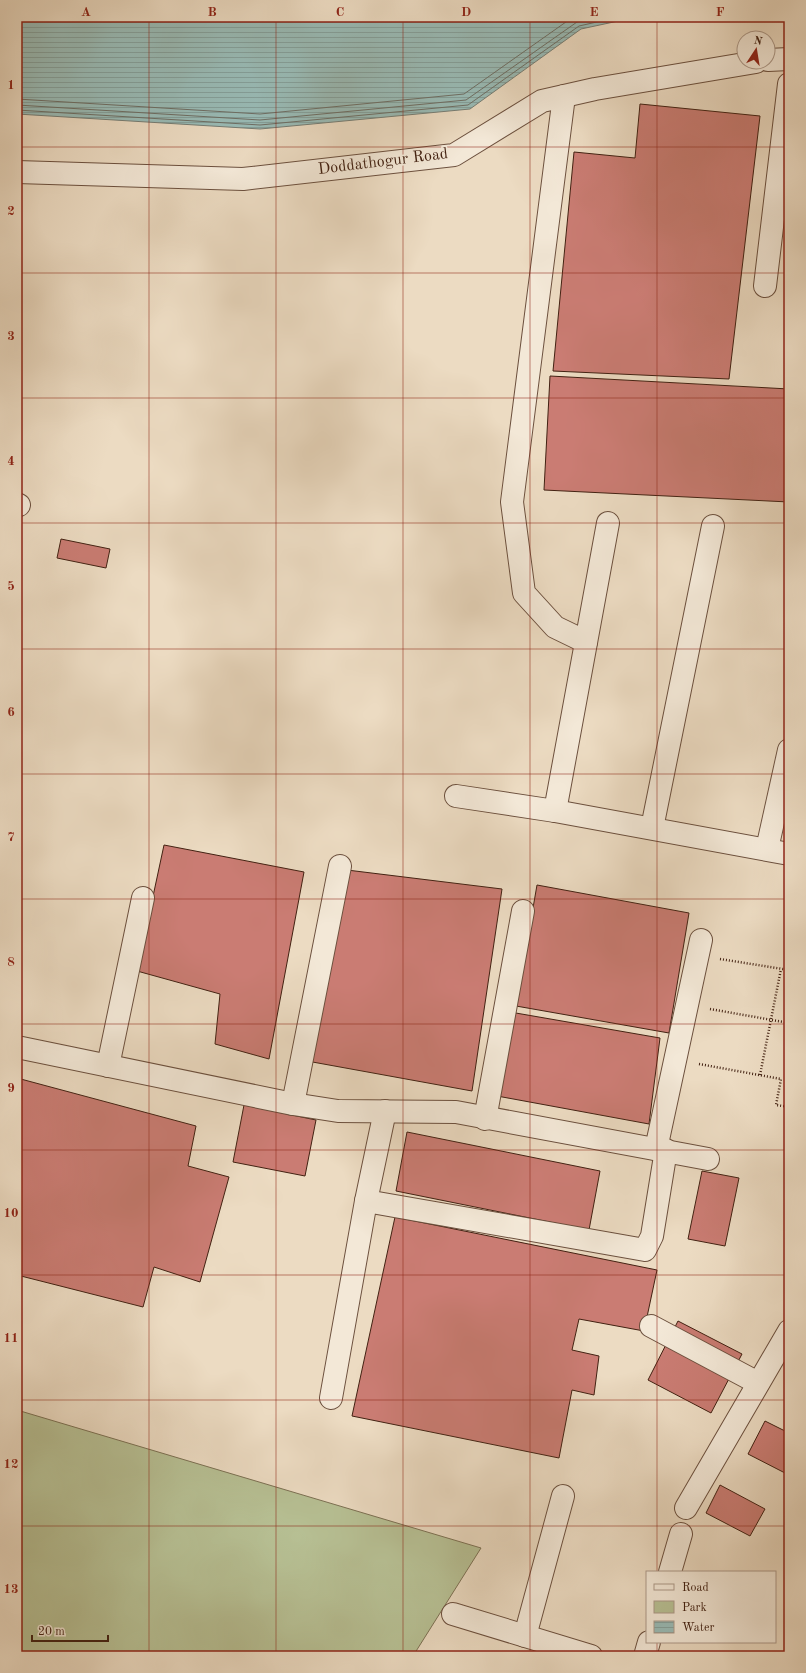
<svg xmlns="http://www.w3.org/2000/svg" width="806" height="1673" font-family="'Old Standard TT',serif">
<defs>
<pattern id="water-rules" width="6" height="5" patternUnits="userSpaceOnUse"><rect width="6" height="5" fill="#99bbb6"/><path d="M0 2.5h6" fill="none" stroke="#85a09b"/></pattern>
</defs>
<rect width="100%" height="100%" fill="#ecdbc2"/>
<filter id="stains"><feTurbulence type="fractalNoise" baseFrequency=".005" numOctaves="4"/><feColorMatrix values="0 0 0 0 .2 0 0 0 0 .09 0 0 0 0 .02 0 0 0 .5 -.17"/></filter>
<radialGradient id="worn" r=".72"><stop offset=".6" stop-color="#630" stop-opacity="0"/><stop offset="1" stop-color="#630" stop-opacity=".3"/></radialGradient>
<path fill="#b7c094" stroke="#7c7053" d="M 17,1410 L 481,1548 L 413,1656 L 17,1656 Z"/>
<path fill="url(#water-rules)" stroke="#767d74" d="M 17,17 L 637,17 L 581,29 L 470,109 L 260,129 L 17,114 Z"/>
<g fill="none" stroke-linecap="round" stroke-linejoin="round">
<g stroke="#6e6e64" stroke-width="1">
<path d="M 17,99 L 260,114 L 464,94 L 573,17"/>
<path d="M 17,105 L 260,120 L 466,100 L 577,22 L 596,17"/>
<path d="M 17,110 L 260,125 L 468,105 L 579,26 L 619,17"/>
</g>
</g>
<g fill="#ca7c73" stroke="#422112">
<path d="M 640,104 L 760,116 L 729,379 L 553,371 L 574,152 L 635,158 Z"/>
<path d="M 550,376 L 789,389 L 789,502 L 544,490 Z"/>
<path d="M 61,539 L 110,549 L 106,568 L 57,558 Z"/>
<path d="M 164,845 L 304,872 L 269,1059 L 215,1044 L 220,994 L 137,971 Z"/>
<path d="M 347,870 L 502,889 L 472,1091 L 307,1061 Z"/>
<path d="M 537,885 L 689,913 L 669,1033 L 516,1006 Z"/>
<path d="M 510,1012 L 660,1038 L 649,1124 L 497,1096 Z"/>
<path d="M 17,1078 L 196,1126 L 188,1166 L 229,1177 L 200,1282 L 154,1267 L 143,1307 L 17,1275 Z"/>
<path d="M 244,1105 L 316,1120 L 305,1176 L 233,1162 Z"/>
<path d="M 407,1132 L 600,1171 L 589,1230 L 396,1191 Z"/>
<path d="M 702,1171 L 739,1178 L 725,1246 L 688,1239 Z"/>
<path d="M 395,1217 L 657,1270 L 644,1331 L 579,1319 L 572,1350 L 599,1356 L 594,1395 L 572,1390 L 559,1458 L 352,1416 Z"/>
<path d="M 678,1321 L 742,1354 L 711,1413 L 648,1380 Z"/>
<path d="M 765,1421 L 789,1433 L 789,1464 L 785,1473 L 748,1454 Z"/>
<path d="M 720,1485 L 765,1509 L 750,1536 L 706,1513 Z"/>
</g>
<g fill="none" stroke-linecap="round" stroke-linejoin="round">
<g stroke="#6c503e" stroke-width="24">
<g id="minor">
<path d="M 768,60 L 789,59"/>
<path d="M 564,96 L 512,502 L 524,593 L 555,627 L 586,642"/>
<path d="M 17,172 L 243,179 L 454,155 L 542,101 L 595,89 L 756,62"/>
<path d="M 765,286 L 789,84"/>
<path d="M 17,504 L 19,505"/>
<path d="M 456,796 L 555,811 L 789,854"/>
<path d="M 555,811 L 608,523"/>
<path d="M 652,828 L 713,526"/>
<path d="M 767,849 L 789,750"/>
<path d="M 17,1047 L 293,1104 L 338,1111 L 456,1112 L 708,1159"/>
<path d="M 108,1066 L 143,898"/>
<path d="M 293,1104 L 340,866"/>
<path d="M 485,1119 L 523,911"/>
<path d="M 656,1149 L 701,940"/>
<path d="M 366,1201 L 645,1250 L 652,1236 L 666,1150"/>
<path d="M 651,1326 L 758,1383"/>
<path d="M 331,1398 L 366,1201 L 385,1111"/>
<path d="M 686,1508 L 789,1331"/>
<path d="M 670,1572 L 681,1534"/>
<path d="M 453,1614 L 591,1656"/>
<path d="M 525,1636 L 563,1496"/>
<path d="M 645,1656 L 649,1642"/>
</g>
</g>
<g stroke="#422112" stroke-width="2.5" stroke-dasharray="1 2" stroke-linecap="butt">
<path d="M 720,959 L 789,970"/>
<path d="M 710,1009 L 789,1023"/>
<path d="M 699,1064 L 781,1079 L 776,1105 L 789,1107"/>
<path d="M 760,1075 L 781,969"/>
</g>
<use href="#minor" stroke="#f3e8d7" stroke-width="22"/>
</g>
<path fill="none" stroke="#8f2418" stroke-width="1" stroke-opacity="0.55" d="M 149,17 L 149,1656M 276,17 L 276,1656M 403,17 L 403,1656M 530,17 L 530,1656M 657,17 L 657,1572M 17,147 L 789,147M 17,273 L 789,273M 17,398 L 789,398M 17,523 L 789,523M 17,649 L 789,649M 17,774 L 789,774M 17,899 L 789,899M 17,1024 L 789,1024M 17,1150 L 789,1150M 17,1275 L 789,1275M 17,1400 L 789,1400M 17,1526 L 789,1526M 657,1642 L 657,1656"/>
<g text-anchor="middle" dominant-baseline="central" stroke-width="3.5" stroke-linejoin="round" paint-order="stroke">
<g font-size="16" fill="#422112" stroke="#f3e8d7">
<text transform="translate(383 162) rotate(-7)">Doddathogur Road</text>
</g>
</g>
<rect width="806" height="1673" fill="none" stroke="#ecdbc2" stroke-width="44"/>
<rect x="646" y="1571" width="130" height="72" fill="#f3e8d7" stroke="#ac9888"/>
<rect x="654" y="1584" width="20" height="6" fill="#f3e8d7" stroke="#ac9888"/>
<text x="682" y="1591" font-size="12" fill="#422112">Road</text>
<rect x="654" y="1601" width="20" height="12" fill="#b7c094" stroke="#ac9888"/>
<text x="682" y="1611" font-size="12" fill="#422112">Park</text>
<rect x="654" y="1621" width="20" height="12" fill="url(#water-rules)" stroke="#ac9888"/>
<text x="682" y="1631" font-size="12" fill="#422112">Water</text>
<g transform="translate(756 50) rotate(12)"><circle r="19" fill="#f3e8d7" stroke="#ac9888"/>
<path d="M0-3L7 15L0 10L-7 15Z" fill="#8f2418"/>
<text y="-6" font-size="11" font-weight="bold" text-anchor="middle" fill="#422112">N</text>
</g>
<path d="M32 1635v6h76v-6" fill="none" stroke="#422112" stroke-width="2"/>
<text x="38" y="1635" font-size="12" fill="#422112" stroke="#f3e8d7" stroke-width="3" paint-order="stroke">20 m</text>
<rect x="22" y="22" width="762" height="1629" fill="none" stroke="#8f2418" stroke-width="1.5"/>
<g font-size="13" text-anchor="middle" font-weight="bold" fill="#8f2418">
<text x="86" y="16">A</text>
<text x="212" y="16">B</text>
<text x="340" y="16">C</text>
<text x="466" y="16">D</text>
<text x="594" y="16">E</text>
<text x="720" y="16">F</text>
<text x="11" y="89">1</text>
<text x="11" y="215">2</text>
<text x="11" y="340">3</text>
<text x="11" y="465">4</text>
<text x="11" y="590">5</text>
<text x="11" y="716">6</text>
<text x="11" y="841">7</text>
<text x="11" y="966">8</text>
<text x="11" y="1092">9</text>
<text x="11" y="1217">10</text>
<text x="11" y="1342">11</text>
<text x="11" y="1468">12</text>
<text x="11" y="1593">13</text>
</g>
<rect width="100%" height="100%" filter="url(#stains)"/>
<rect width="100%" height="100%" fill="url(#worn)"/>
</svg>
